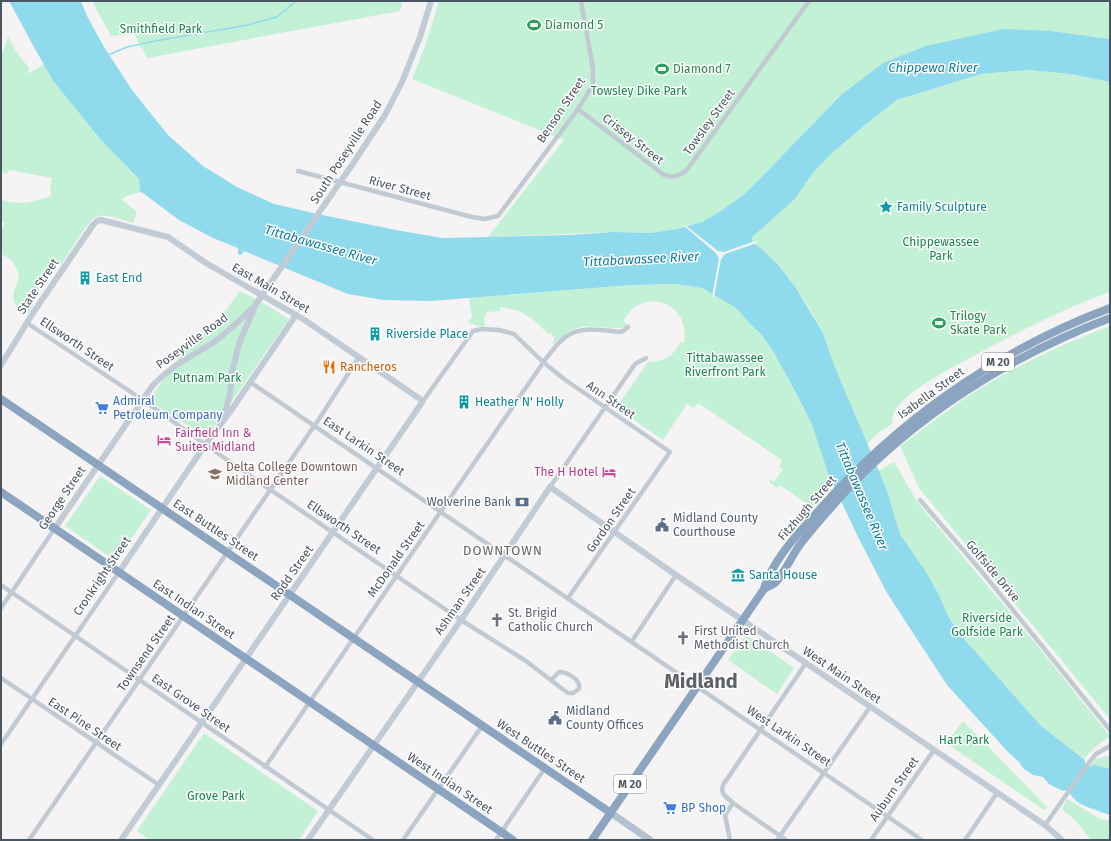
<svg xmlns="http://www.w3.org/2000/svg" width="1111" height="841" font-family="'Fira Sans',sans-serif">
<rect width="100%" height="100%" fill="#f5f3f3"/>
<g fill="#c3f1d5">
<path d="M 92,1 L 403,1 L 400,11 L 147,58 L 134,34 L 111,36 Z"/>
<path d="M 439,1 L 1110,1 L 1110,39 L 1091,36 L 904,56 L 883,63 L 841,95 L 747,192 L 721,211 L 702,222 L 677,229 L 650,233 L 613,232 L 488,237 L 564,140 L 412,79 L 424,49 Z"/>
<path d="M 8,37 L 17,53 L 29,68 L 28,74 L 44,64 L 54,82 L 86,122 L 100,139 L 139,179 L 140,191 L 142,192 L 132,194 L 121,199 L 137,212 L 133,223 C 123,220 107,213 96,217 C 89,219 67,256 62,264 L 57,265 L 33,300 L 33,306 L 28,313 C 19,309 11,304 14,292 C 14,288 17,285 18,281 C 21,269 11,258 1,254 L 1,230 L 5,224 L 1,220 L 1,200 C 23,206 30,202 51,196 L 50,189 L 52,178 L 9,170 L 7,174 L 1,172 L 1,53 L 3,51 Z"/>
<path d="M 1028,70 L 1071,74 L 1110,82 L 1110,292 C 1063,309 1020,331 977,354 C 952,368 913,386 896,409 C 893,414 892,418 892,424 L 879,432 L 867,444 L 834,365 L 823,333 L 811,311 L 796,288 L 780,267 L 761,248 L 755,244 L 751,238 L 795,199 L 812,174 L 832,153 L 865,125 L 897,100 L 981,74 Z"/>
<path d="M 675,284 L 702,288 L 736,308 L 749,323 L 760,333 L 773,351 L 812,425 L 828,473 L 833,484 L 809,511 L 805,508 L 807,504 L 780,485 L 777,488 L 769,482 L 770,480 L 774,482 L 783,469 L 779,466 L 782,460 L 698,403 L 694,408 L 687,404 L 663,440 L 616,408 L 648,362 C 664,362 674,356 680,342 L 684,343 C 690,316 665,292 638,305 C 632,308 627,315 623,321 L 627,324 L 626,327 L 623,328 C 591,329 580,318 554,344 L 552,343 L 555,338 L 550,333 L 548,334 C 533,318 523,310 500,307 L 500,311 L 487,312 L 484,317 L 485,326 L 477,326 L 468,322 L 472,317 L 469,298 L 632,285 Z"/>
<path d="M 240,291 L 260,301 L 289,319 L 207,437 L 203,437 L 196,433 L 193,429 L 152,403 L 151,397 L 188,344 L 212,329 Z"/>
<path d="M 1110,326 L 1110,719 L 919,488 L 900,446 C 922,430 945,412 968,396 C 1012,368 1061,344 1110,326 Z"/>
<path d="M 894,462 L 918,503 L 1032,639 L 1110,736 L 1094,748 L 1084,759 L 1041,726 L 966,641 L 949,618 L 938,593 L 926,572 L 900,534 L 886,488 L 878,471 Z"/>
<path d="M 100,476 L 151,510 L 116,561 L 65,526 Z"/>
<path d="M 749,637 L 794,668 L 777,694 L 728,660 L 742,639 Z"/>
<path d="M 963,721 L 1047,807 L 1044,810 L 946,743 Z"/>
<path d="M 204,733 L 318,811 L 299,840 L 150,840 L 137,831 Z"/>
<path d="M 1110,755 L 1110,769 L 1095,765 L 1090,766 L 1096,759 Z"/>
<path d="M 1067,799 L 1100,819 L 1110,821 L 1110,840 L 1091,840 L 1076,821 L 1062,809 Z"/>
</g>
<path fill="#90daee" d="M 9,1 L 81,1 L 87,16 L 104,47 L 132,90 L 168,135 L 203,166 L 237,187 L 274,204 L 322,215 L 401,231 L 443,238 L 569,235 L 613,232 L 650,233 L 677,229 L 702,222 L 721,211 L 747,192 L 841,95 L 883,63 L 926,46 L 1003,29 L 1050,31 L 1110,39 L 1110,82 L 1071,74 L 1028,70 L 981,74 L 897,100 L 865,125 L 832,153 L 812,174 L 795,199 L 751,238 L 755,244 L 761,248 L 780,267 L 796,288 L 823,333 L 834,365 L 886,488 L 900,534 L 926,572 L 938,593 L 949,618 L 966,641 L 1041,726 L 1085,760 L 1085,763 L 1090,766 L 1095,765 L 1110,769 L 1110,815 C 1100,811 1088,808 1079,803 C 1073,799 1071,794 1065,790 L 1063,791 L 1049,784 L 1043,777 L 1033,775 L 1023,768 L 1019,762 L 1008,752 L 947,685 L 887,593 L 858,537 L 828,473 L 812,425 L 799,399 L 773,351 L 760,333 L 749,323 L 736,308 L 702,288 L 675,284 L 632,285 L 430,301 L 383,300 L 348,294 L 244,251 L 241,255 L 238,254 L 238,248 L 213,238 L 179,220 L 140,191 L 139,179 L 100,139 L 54,82 L 35,49 Z"/>
<path fill="#f5f3f3" d="M 683,225 L 685,225 L 718,251 L 724,252 L 755,241 L 757,243 L 725,254 L 721,259 L 714,297 L 712,296 L 719,259 L 716,253 Z"/>
<g fill="none" stroke-linecap="round" stroke-linejoin="round">
<path stroke="#90daee" stroke-width="1.5" d="M 108,55 L 127,47 L 155,41 L 248,25 L 277,17 L 296,1"/>
<g stroke="#c1cad2" stroke-width="4.5">
<path d="M 578,109 L 664,175 C 673,178 678,176 686,171 L 809,1"/>
<path d="M 298,171 L 472,217 L 484,219 L 498,216 L 578,109 L 593,85 L 593,69 L 581,1"/>
<path d="M 27,323 L 143,400 L 230,462 L 461,620 L 526,661 L 561,688 L 568,693 L 573,693 L 579,689 C 581,679 567,672 559,672 L 551,680"/>
<path d="M 250,382 L 922,840"/>
<path d="M 423,401 L 473,331 L 482,329 L 499,330 L 514,334 L 543,362 L 564,379 L 670,452 L 568,598"/>
<path d="M 550,487 L 635,364 L 646,358"/>
<path d="M 920,500 L 983,573 L 1110,730"/>
<path d="M 1,585 L 373,840"/>
<path d="M 1,608 L 55,528"/>
<path d="M 632,641 L 676,575"/>
<path d="M 1,678 L 159,785"/>
<path d="M 1,744 L 119,572"/>
<path d="M 265,767 L 547,357 C 553,350 559,341 567,336 C 582,326 602,330 619,332 L 623,331 L 628,327"/>
<path d="M 1045,825 L 1088,764 L 1096,754 L 1110,746"/>
<path d="M 29,840 L 319,419 L 359,357"/>
<path d="M 403,840 L 482,726"/>
<path d="M 496,840 L 545,768"/>
<path d="M 730,840 L 725,815 L 733,803"/>
<path d="M 777,840 L 870,707"/>
<path d="M 786,840 L 733,803 L 724,795 L 722,790 L 723,785 L 806,663"/>
<path d="M 871,840 L 934,750"/>
<path d="M 965,840 L 997,793"/>
</g>
<g stroke="#c1cbd6" stroke-width="6">
<path d="M 1,365 L 33,313 L 93,225 L 97,221 L 101,220 L 168,237 L 206,263 L 303,319 L 423,401 L 121,840"/>
<path d="M 223,421 L 230,393 L 232,372 L 239,344 L 256,304 L 354,162 L 385,115 L 402,82 L 420,37 L 431,1"/>
<path d="M 55,528 L 153,385 C 172,365 191,357 214,342 C 228,332 241,319 254,307"/>
<path d="M 119,572 L 205,445 L 230,412 L 296,315"/>
<path d="M 308,840 L 461,620 L 550,487 L 676,575 L 1045,825 L 1062,840"/>
</g>
<path stroke="#b3c2d1" stroke-width="7" d="M 611,813 L 650,840"/>
<g stroke="#8ba5c1" stroke-width="8">
<path d="M 1,399 L 611,813"/>
<path d="M 1,492 L 513,840"/>
<path d="M 764,589 C 768,587 772,585 775,583 C 784,574 793,553 802,542 C 815,525 829,510 843,494 C 916,415 1010,356 1110,318"/>
<path d="M 592,840 L 764,589 C 772,562 794,538 813,517 C 893,424 995,351 1110,308"/>
</g>
</g>
<defs>
<g id="stadium-bare" transform="scale(1.08)"><path d="M0-5a6.5 5 0 1 0 0 10a6.5 5 0 1 0 0-10ZM-3.5-1.8h7v3.6h-7Z" fill="#2e9e5b" stroke="#fff" stroke-width="2.5" paint-order="stroke"/></g>
<g id="sight-bare" transform="scale(1.08)"><path d="M0-6L1.8-2.2L6-1.7L2.9 1.2L3.7 5.4L0 3.3L-3.7 5.4L-2.9 1.2L-6-1.7L-1.8-2.2Z" fill="#0f9aa8" stroke="#fff" stroke-width="2.5" paint-order="stroke"/></g>
<g id="building-bare" transform="scale(1.08)"><path d="M-4-6H4V6H1V3H-1V6H-4ZM-2.5-4.3h1.7v1.8h-1.7ZM.8-4.3h1.7v1.8H.8ZM-2.5-1h1.7V.8h-1.7ZM.8-1h1.7V.8H.8Z" fill="#0f9aa8" stroke="#fff" stroke-width="2.5" paint-order="stroke"/></g>
<g id="restaurant-bare" transform="scale(1.08)"><path d="M-5-6h1v4h1v-4h1v4h1v-4h1v5L-1.5 .5V6h-2V.5L-5-1ZM5-6V6H3V1.5H1.5Q1.5-4 5-6Z" fill="#e8710a" stroke="#fff" stroke-width="2.5" paint-order="stroke"/></g>
<g id="supermarket-bare" transform="scale(1.08)"><path d="M-6-5.5h2.5l.6 2H6L4.5 2H-2.5L-4.4-4H-6ZM-1.5 3.2a1.3 1.3 0 1 0 .1 0ZM3 3.2a1.3 1.3 0 1 0 .1 0Z" fill="#3f7fe0" stroke="#fff" stroke-width="2.5" paint-order="stroke"/></g>
<g id="hotel-bare" transform="scale(1.08)"><path d="M-6-4.5h1.5V1H6V5H4.5V3h-9V5H-6ZM-4 0a1.8 1.8 0 1 1 3.6 0ZM.5 0V-2.5h3Q6-2.5 6 0Z" fill="#d1479c" stroke="#fff" stroke-width="2.5" paint-order="stroke"/></g>
<g id="university-bare" transform="scale(1.08)"><path d="M0-5L7-2L0 1L-7-2ZM-4 1L0 2.5L4 1V4Q0 6-4 4Z" fill="#8d6e63" stroke="#fff" stroke-width="2.5" paint-order="stroke"/></g>
<g id="bank-bare" transform="scale(1.08)"><path d="M-6-4H6V4H-6ZM0-2.3a2.3 2.3 0 1 0 0 4.6a2.3 2.3 0 1 0 0-4.6Z" fill="#5c6f8a" stroke="#fff" stroke-width="2.5" paint-order="stroke"/></g>
<g id="civic-bare" transform="scale(1.08)"><path d="M-.6-6.5H3V-4.5H.6V-3L4-1V1h2V6H-6V1h2V-1L-.6-3ZM-1.2 2.5V6h2.4V2.5Z" fill="#5c6f8a" stroke="#fff" stroke-width="2.5" paint-order="stroke"/></g>
<g id="museum-bare" transform="scale(1.08)"><path d="M0-6L6-3V-2H-6V-3ZM-5-1h2V3h-2ZM-1-1h2V3h-2ZM3-1h2V3H3ZM-6 4H6V6H-6Z" fill="#0f9aa8" stroke="#fff" stroke-width="2.5" paint-order="stroke"/></g>
<g id="church-bare" transform="scale(1.08)"><path d="M-1.2-6h2.4v3.5h3.3v2.4h-3.3V6h-2.4V-.1h-3.3v-2.4h3.3Z" fill="#6b7280" stroke="#fff" stroke-width="2.5" paint-order="stroke"/></g>
</defs>
<g fill-rule="evenodd">
<use href="#stadium-bare" x="534" y="25"/>
<use href="#stadium-bare" x="662" y="69"/>
<use href="#sight-bare" x="886" y="207"/>
<use href="#building-bare" x="85" y="278"/>
<use href="#stadium-bare" x="939" y="323"/>
<use href="#building-bare" x="375" y="334"/>
<use href="#restaurant-bare" x="329" y="367"/>
<use href="#building-bare" x="464" y="402"/>
<use href="#supermarket-bare" x="102" y="408"/>
<use href="#hotel-bare" x="164" y="440"/>
<use href="#hotel-bare" x="609" y="472"/>
<use href="#university-bare" x="215" y="474"/>
<use href="#bank-bare" x="522" y="502"/>
<use href="#civic-bare" x="662" y="525"/>
<use href="#museum-bare" x="738" y="575"/>
<use href="#church-bare" x="497" y="620"/>
<use href="#church-bare" x="683" y="638"/>
<use href="#civic-bare" x="555" y="718"/>
<use href="#supermarket-bare" x="670" y="808"/>
</g>
<g text-anchor="middle" dominant-baseline="central" stroke-width="3" stroke-linejoin="round" paint-order="stroke">
<g fill="#fff" stroke="#808990" stroke-width="1">
<rect x="982" y="353" width="32" height="18" rx="3"/>
<rect x="614" y="775" width="32" height="18" rx="3"/>
</g>
<g font-size="11" font-weight="bold" fill="#4a5661">
<text x="998" y="362">M 20</text>
<text x="630" y="784">M 20</text>
</g>
<g font-size="12" fill="#27864d" stroke="#fff" text-anchor="start">
<text x="545" y="25">Diamond 5</text>
<text x="673" y="69">Diamond 7</text>
<text x="950" y="316">Trilogy<tspan x="950" dy="14">Skate Park</tspan></text>
</g>
<g font-size="12" fill="#17864f" stroke="#fff">
<text x="161" y="29">Smithfield Park</text>
<text x="639" y="91">Towsley Dike Park</text>
<text x="941" y="242">Chippewassee<tspan x="941" dy="14">Park</tspan></text>
<text x="725" y="358">Tittabawassee<tspan x="725" dy="14">Riverfront Park</tspan></text>
<text x="207" y="378">Putnam Park</text>
<text x="987" y="618">Riverside<tspan x="987" dy="14">Golfside Park</tspan></text>
<text x="964" y="740">Hart Park</text>
<text x="216" y="796">Grove Park</text>
</g>
<g font-size="12" fill="#4a5661" stroke="#fff">
<text transform="translate(561 110) rotate(-56)">Benson Street</text>
<text transform="translate(709 122) rotate(-54)">Towsley Street</text>
<text transform="translate(633 139) rotate(38)">Crissey Street</text>
<text transform="translate(346 152) rotate(-57)">South Poseyville Road</text>
<text transform="translate(400 188) rotate(15)">River Street</text>
<text transform="translate(38 286) rotate(-56)">State Street</text>
<text transform="translate(271 288) rotate(30)">East Main Street</text>
<text transform="translate(192 341) rotate(-36)">Poseyville Road</text>
<text transform="translate(77 344) rotate(34)">Ellsworth Street</text>
<text transform="translate(931 393) rotate(-36)">Isabella Street</text>
<text transform="translate(611 400) rotate(35)">Ann Street</text>
<text transform="translate(364 446) rotate(34)">East Larkin Street</text>
<text transform="translate(62 498) rotate(-56)">George Street</text>
<text transform="translate(807 508) rotate(-49)">Fitzhugh Street</text>
<text transform="translate(611 520) rotate(-55)">Gordon Street</text>
<text transform="translate(344 527) rotate(34)">Ellsworth Street</text>
<text transform="translate(216 530) rotate(34)">East Buttles Street</text>
<text transform="translate(396 559) rotate(-55)">McDonald Street</text>
<text transform="translate(993 571) rotate(50)">Golfside Drive</text>
<text transform="translate(292 573) rotate(-55)">Rodd Street</text>
<text transform="translate(102 576) rotate(-56)">Cronkright Street</text>
<text transform="translate(460 601) rotate(-55)">Ashman Street</text>
<text transform="translate(194 609) rotate(34)">East Indian Street</text>
<text transform="translate(146 653) rotate(-55)">Townsend Street</text>
<text transform="translate(842 675) rotate(34)">West Main Street</text>
<text transform="translate(191 703) rotate(35)">East Grove Street</text>
<text transform="translate(85 724) rotate(34)">East Pine Street</text>
<text transform="translate(789 736) rotate(34)">West Larkin Street</text>
<text transform="translate(541 751) rotate(34)">West Buttles Street</text>
<text transform="translate(450 783) rotate(34)">West Indian Street</text>
<text transform="translate(894 789) rotate(-55)">Auburn Street</text>
</g>
<g font-size="12" fill="#0d838f" stroke="#fff" text-anchor="start">
<text x="897" y="207">Family Sculpture</text>
<text x="96" y="278">East End</text>
<text x="386" y="334">Riverside Place</text>
<text x="475" y="402">Heather N' Holly</text>
<text x="749" y="575">Santa House</text>
</g>
<g font-size="12" fill="#c56008" stroke="#fff" text-anchor="start">
<text x="340" y="367">Rancheros</text>
</g>
<g font-size="12" fill="#366cbe" stroke="#fff" text-anchor="start">
<text x="113" y="401">Admiral<tspan x="113" dy="14">Petroleum Company</tspan></text>
<text x="681" y="808">BP Shop</text>
</g>
<g font-size="12" fill="#b23c85" stroke="#fff" text-anchor="start">
<text x="175" y="433">Fairfield Inn &amp;<tspan x="175" dy="14">Suites Midland</tspan></text>
<text x="598" y="472" text-anchor="end">The H Hotel</text>
</g>
<g font-size="12" fill="#785e54" stroke="#fff" text-anchor="start">
<text x="226" y="467">Delta College Downtown<tspan x="226" dy="14">Midland Center</tspan></text>
</g>
<g font-size="12" fill="#4e5e75" stroke="#fff" text-anchor="start">
<text x="511" y="502" text-anchor="end">Wolverine Bank</text>
<text x="673" y="518">Midland County<tspan x="673" dy="14">Courthouse</tspan></text>
<text x="566" y="711">Midland<tspan x="566" dy="14">County Offices</tspan></text>
</g>
<g font-size="12" fill="#5b616d" stroke="#fff" text-anchor="start">
<text x="508" y="613">St. Brigid<tspan x="508" dy="14">Catholic Church</tspan></text>
<text x="694" y="631">First United<tspan x="694" dy="14">Methodist Church</tspan></text>
</g>
<g font-size="13" font-style="italic" fill="#0c7c9b" stroke="#fff">
<text x="933" y="67">Chippewa River</text>
<text transform="translate(321 245) rotate(16)">Tittabawassee River</text>
<text transform="translate(641 259) rotate(-3)">Tittabawassee River</text>
<text transform="translate(862 496) rotate(67)">Tittabawassee River</text>
</g>
<g font-size="13" letter-spacing="1" fill="#5f6368" stroke="#fff">
<text x="503" y="550">DOWNTOWN</text>
</g>
<g font-size="20" font-weight="bold" fill="#5f6368" stroke="#fff">
<text x="701" y="681">Midland</text>
</g>
</g>
<rect width="1111" height="841" fill="none" stroke="#4a5661" stroke-width="4"/>
</svg>
